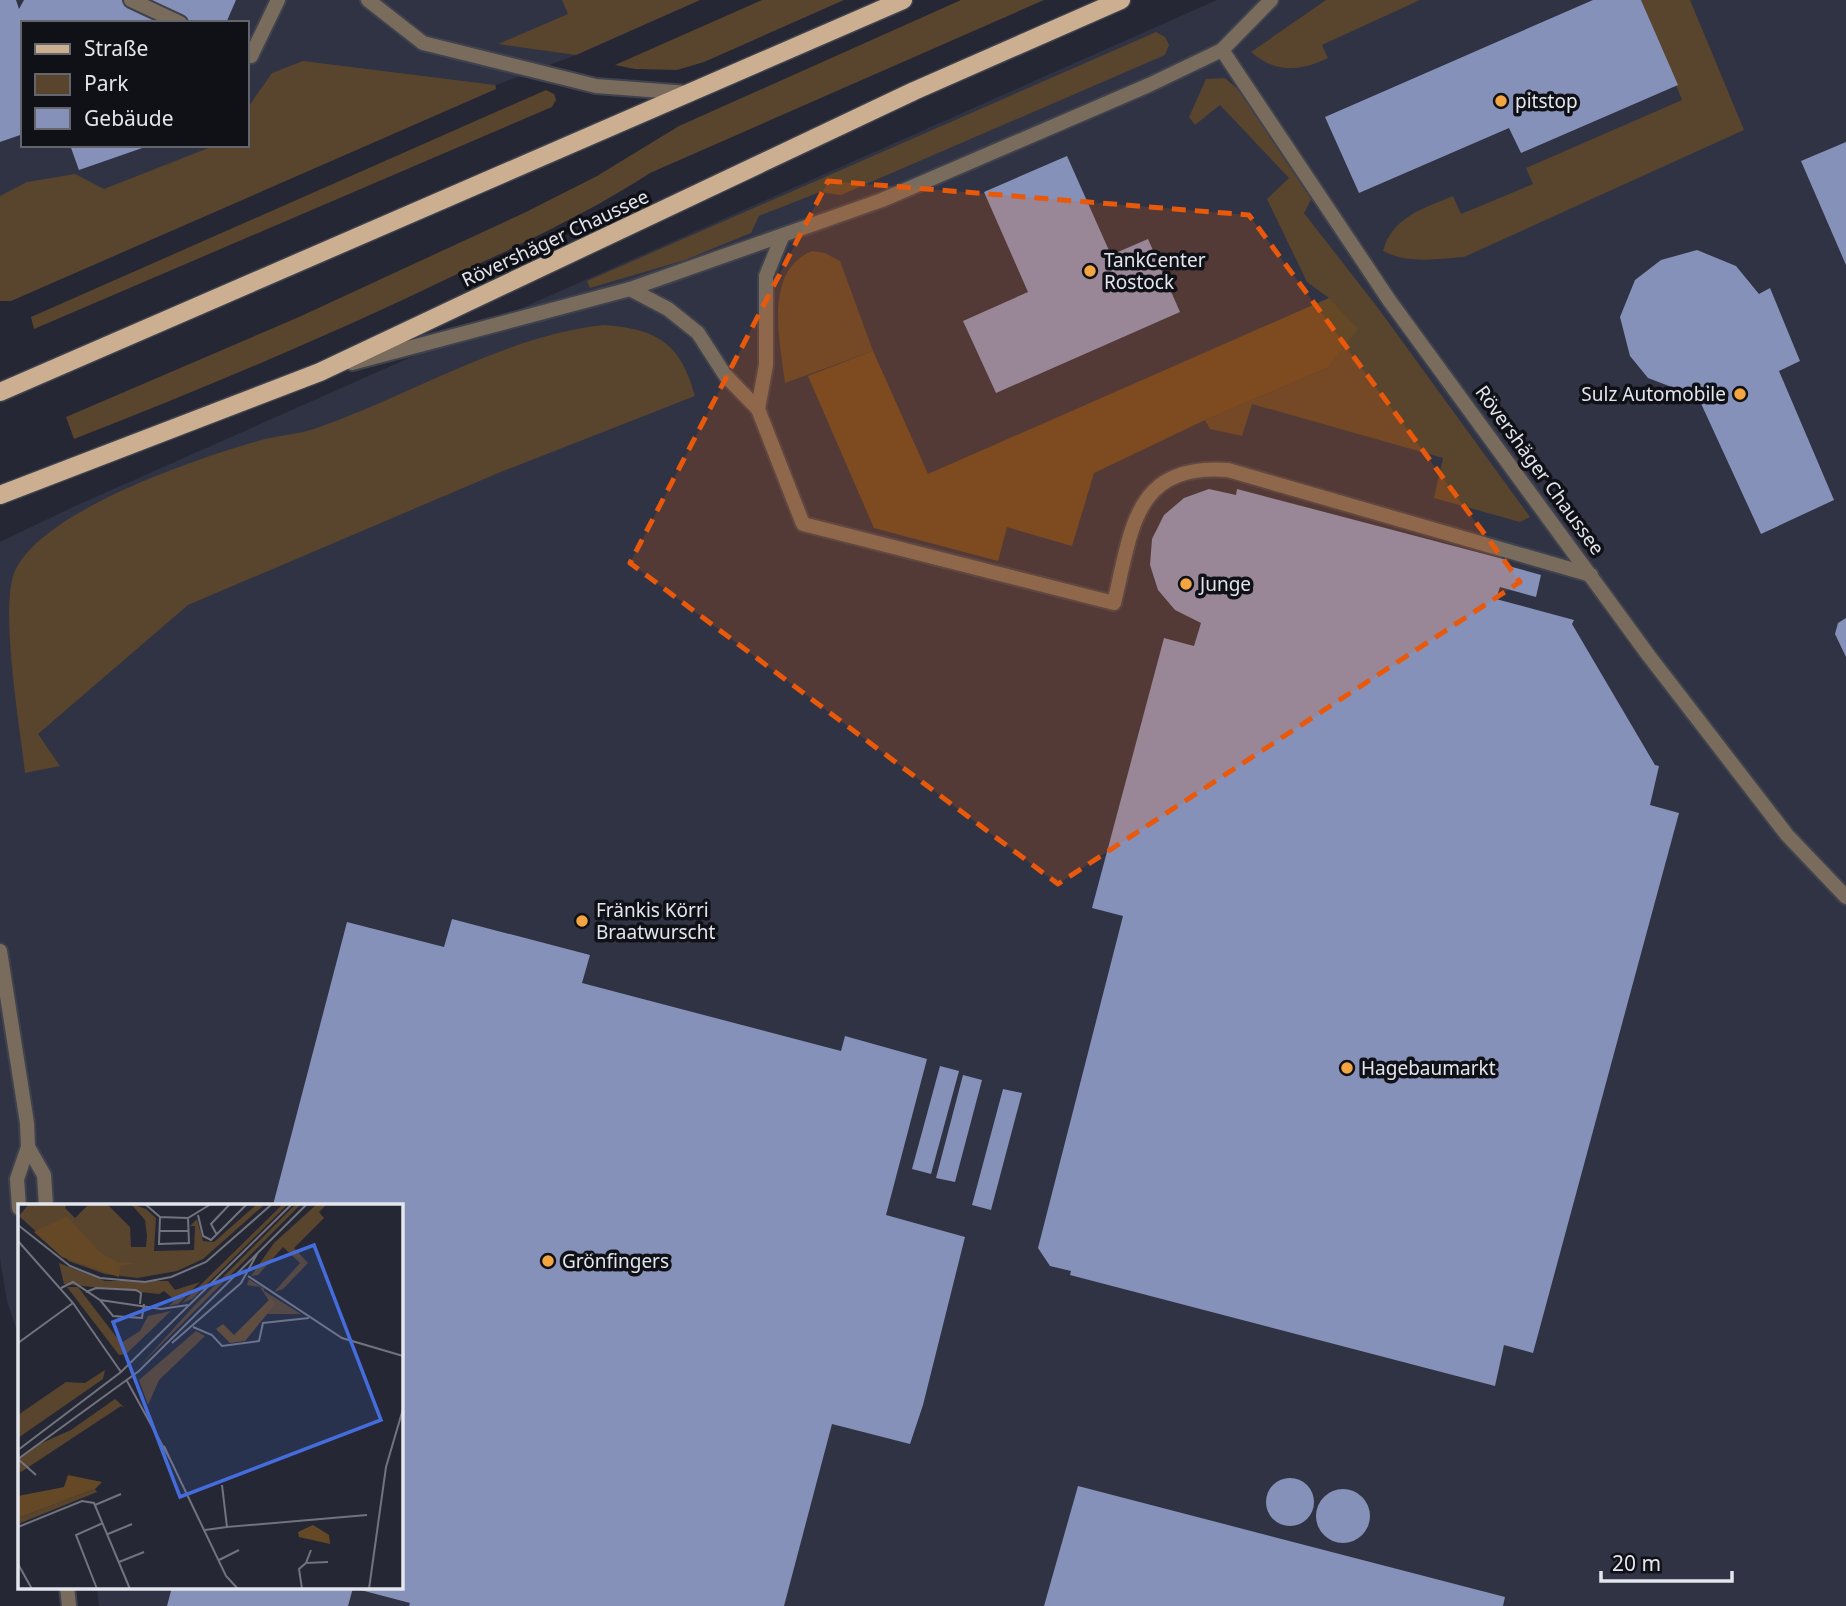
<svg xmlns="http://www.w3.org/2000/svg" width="1846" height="1606" font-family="'Noto Sans',sans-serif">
<rect width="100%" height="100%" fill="#252834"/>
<g fill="#2f3343" fill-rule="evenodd">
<path d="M 0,0 L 700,0 L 576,55 L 496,85 L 496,89 L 11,301 L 0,301 ZM 23,23 L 247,23 L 247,145 L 23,145 Z"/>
<path d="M 1217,0 L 1846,0 L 1846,1606 L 99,1606 L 97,1587 L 401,1587 L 401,1205 L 19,1205 L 19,1337 L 7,1301 L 0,1259 L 0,542 L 73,507 Z"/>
</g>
<g fill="#59442d">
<path d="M 562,0 L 700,0 L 576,55 L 498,44 L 568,14 Z"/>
<path d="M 762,0 L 844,0 L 704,62 L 677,70 L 635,69 L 615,65 Z"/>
<path d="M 961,0 L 1044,0 L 650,173 C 587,214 521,244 453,276 C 329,336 202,389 74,439 L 66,417 L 299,317 L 526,212 L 597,176 L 679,126 Z"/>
<path d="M 1326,0 L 1420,0 L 1322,45 L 1328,58 C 1301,71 1276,74 1251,52 Z"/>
<path d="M 1641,0 L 1690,0 L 1744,130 L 1464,257 C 1437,259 1407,264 1383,251 C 1392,217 1424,208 1453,196 L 1461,214 L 1533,184 L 1526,168 L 1682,100 Z"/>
<path d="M 1156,32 L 1165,37 L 1169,45 L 1165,55 L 841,195 L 820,192 L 759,216 L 751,233 L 685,260 L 590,288 L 587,281 Z"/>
<path d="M 303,61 L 495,85 L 496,89 L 11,301 L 0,301 L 0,196 L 27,182 L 75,174 L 104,189 L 216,145 L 247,145 L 247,110 L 255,97 L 272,73 Z"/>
<path d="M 1225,78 L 1242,93 L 1313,196 L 1304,213 L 1378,308 L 1530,517 L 1520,522 L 1434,498 L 1443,458 L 1252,404 L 1242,436 L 1210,429 L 1205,420 L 1327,368 L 1329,298 L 1307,282 L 1267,199 L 1289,178 L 1220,105 L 1195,125 L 1189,117 L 1206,79 Z"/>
<path d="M 546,90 L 554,94 L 556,100 L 552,107 L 34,329 L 31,317 Z"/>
<path d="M 812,251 L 825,253 L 840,261 L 873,351 L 785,383 C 780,341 763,271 812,251 Z"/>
<path d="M 604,325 C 657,329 681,343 695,396 L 496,474 L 188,605 L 38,734 L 60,766 L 25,773 C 20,727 0,612 14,573 C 40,510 201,457 265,439 C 282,435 300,434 317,428 C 411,395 503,336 604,325 Z"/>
</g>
<path fill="#654826" d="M 1329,298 L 1358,329 L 1327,368 L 1205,420 L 1094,473 L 1072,546 L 1007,527 L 998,561 L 874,528 L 808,376 L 873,351 L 928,474 Z"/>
<g fill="#8691ba">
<path d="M 0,0 L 16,0 L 19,9 L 24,0 L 236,0 L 226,23 L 23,23 L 23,134 L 0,142 Z"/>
<path d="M 1593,0 L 1641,0 L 1678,85 L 1521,153 L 1509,128 L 1359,193 L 1325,117 Z"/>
<path d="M 1846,142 L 1846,265 L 1801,161 Z"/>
<path d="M 70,145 L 148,145 L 148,146 L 79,170 Z"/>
<path d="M 1067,156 L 1111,255 L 1148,239 L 1180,312 L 996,393 L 963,321 L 1028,292 L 984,192 Z"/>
<path d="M 1697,250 L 1736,266 L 1759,294 L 1770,288 L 1800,361 L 1779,371 L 1834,500 L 1761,534 L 1698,397 L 1648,378 L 1630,356 L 1620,317 L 1635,280 L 1661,260 Z"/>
<path d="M 1209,489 L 1236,495 L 1237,489 L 1507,560 L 1505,565 L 1541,575 L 1536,597 L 1500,587 L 1496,599 L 1574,620 L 1572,624 L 1655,765 L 1659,766 L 1650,805 L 1679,813 L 1533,1353 L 1504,1345 L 1495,1386 L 1070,1275 L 1071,1271 L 1050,1266 L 1038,1248 L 1123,916 L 1092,908 L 1164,638 L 1194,646 L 1201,623 L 1175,610 L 1158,590 L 1150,565 L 1152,539 L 1164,515 L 1184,498 Z"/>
<path d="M 1846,618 L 1846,657 L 1835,634 L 1838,623 Z"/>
<path d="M 452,919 L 590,955 L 582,983 L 841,1051 L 845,1036 L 927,1059 L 886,1215 L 965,1237 L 923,1405 L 910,1444 L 832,1424 L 784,1606 L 409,1606 L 410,1603 L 353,1588 L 348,1606 L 167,1606 L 172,1587 L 401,1587 L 401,1205 L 273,1205 L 347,922 L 444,947 Z"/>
<path d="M 940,1066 L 959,1071 L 931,1174 L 912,1169 Z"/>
<path d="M 963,1075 L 982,1080 L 955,1182 L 936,1178 Z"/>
<path d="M 1003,1089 L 1022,1093 L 991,1210 L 972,1205 Z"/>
<circle cx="1290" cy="1502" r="24"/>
<path d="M 1078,1486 L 1505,1597 L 1503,1606 L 1044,1606 Z"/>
<circle cx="1343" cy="1516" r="27"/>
</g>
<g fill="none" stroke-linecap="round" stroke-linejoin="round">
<g stroke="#40434e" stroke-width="18">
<g id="service">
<path d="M 131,0 L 180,23"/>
<path d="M 368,0 L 423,43 L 596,86 L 688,93"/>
<path d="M 247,54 L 251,56 L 278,0"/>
<path d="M 630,289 L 668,309 L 698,333 L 725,375 L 758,409 L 803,524 L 1114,603 C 1132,530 1133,463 1228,470 L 1591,575"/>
<path d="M 352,363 L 630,289 L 882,200 L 1149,85 L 1222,50 L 1271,0"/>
<path d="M 758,409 L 766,365 L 766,276 L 782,237"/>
</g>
</g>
<g stroke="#40434e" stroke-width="18">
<g id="minor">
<path d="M 1222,50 L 1389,300 L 1649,656 L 1787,835 L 1846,897"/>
<path d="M 0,951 L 27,1123 L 28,1147 L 17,1179 L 19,1208"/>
<path d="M 28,1147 L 44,1175 L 46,1205"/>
<path d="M 67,1587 L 69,1606"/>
</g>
</g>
<g stroke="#40434e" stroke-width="21">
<g id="primary">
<path d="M 0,392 L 903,0"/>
<path d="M 0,495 L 320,372 L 914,91 L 1121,0"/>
</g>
</g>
<use href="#service" stroke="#7a6c5d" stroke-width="14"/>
<use href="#minor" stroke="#7a6c5d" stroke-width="14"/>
<use href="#primary" stroke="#ccaf91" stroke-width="18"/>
</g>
<path fill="#e8590c" fill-opacity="0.2" stroke="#e8590c" stroke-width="5" stroke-dasharray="14 9" stroke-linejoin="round" d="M 828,181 L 1249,215 L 1520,582 L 1058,884 L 630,563 Z"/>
<g fill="#f2a541" stroke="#101117" stroke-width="2.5">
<circle cx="1501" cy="101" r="7"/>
<circle cx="1090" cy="271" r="7"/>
<circle cx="1740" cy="394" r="7"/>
<circle cx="1186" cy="584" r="7"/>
<circle cx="582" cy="921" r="7"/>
<circle cx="1347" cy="1068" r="7"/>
<circle cx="548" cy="1261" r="7"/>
</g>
<g text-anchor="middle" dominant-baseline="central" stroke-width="7" stroke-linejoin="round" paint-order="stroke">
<g font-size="19" fill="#e3e6ed" stroke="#101117" text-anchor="start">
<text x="1515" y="101">pitstop</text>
<text x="1104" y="260">TankCenter<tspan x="1104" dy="22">Rostock</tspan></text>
<text x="1726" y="394" text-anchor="end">Sulz Automobile</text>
<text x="1200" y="584">Junge</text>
<text x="596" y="910">Fränkis Körri<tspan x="596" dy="22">Braatwurscht</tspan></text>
<text x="1361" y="1068">Hagebaumarkt</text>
<text x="562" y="1261">Grönfingers</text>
</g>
<g font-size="19" fill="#e3e6ed" stroke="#101117">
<text transform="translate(555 238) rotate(-25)">Rövershäger Chaussee</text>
<text transform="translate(1540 470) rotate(54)">Rövershäger Chaussee</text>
</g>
</g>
<g transform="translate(18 1204)">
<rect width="385" height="385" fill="#252834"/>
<path d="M 49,0 L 47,4 L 57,14 L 71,0 L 89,0 L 112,23 L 113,43 L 128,43 L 129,32 L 127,16 L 113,0 L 128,5 L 138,14 L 136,47 L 176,46 L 177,22 L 172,22 L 179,15 L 185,37 L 196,38 L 239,0 L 247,0 L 185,55 L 159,67 L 119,74 L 87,70 L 51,57 L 1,12 L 10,1 ZM 265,0 L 270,0 L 174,95 L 164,99 ZM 278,0 L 283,0 L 121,163 L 174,104 ZM 299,0 L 309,0 L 301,8 L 306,14 L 276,44 L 290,59 L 265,85 L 256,88 L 282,59 L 265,43 L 240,71 L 233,72 L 256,39 ZM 41,59 L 87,77 L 150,77 L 157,86 L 182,78 L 160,100 L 151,102 L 157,96 L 146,87 L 141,90 L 46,80 ZM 231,75 L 246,85 L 246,87 L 283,110 L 248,110 L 244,114 L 243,114 L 255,103 L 242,83 L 229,81 ZM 49,83 L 60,83 L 103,139 L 122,127 L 130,112 L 153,107 L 108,150 L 101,151 ZM 178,127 L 187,132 L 141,176 L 130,201 L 121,176 ZM 87,166 L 85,175 L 0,234 L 0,211 L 48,178 L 67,179 ZM 97,195 L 107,204 L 103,202 L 3,268 L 0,264 L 0,255 L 17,242 L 53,226 ZM 77,285 L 79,288 L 0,320 L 0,314 Z" fill="#59442d"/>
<path d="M 49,12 L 83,49 L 100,58 L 119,59 L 102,62 L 101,73 L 44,53 L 16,28 ZM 252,95 L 256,97 L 255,103 L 227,137 L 212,139 L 198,125 L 205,120 L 216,131 ZM 50,271 L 84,278 L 77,285 L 0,314 L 0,292 L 46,283 ZM 295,321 L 311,331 L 312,340 L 281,333 L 280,328 Z" fill="#654826"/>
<path fill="none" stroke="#71747e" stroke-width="2" d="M 127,0 L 142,13 L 170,14 L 193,0M 180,11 L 185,32 L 193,36 L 229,0M 142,13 L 141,40 L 171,39 L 170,14M 0,21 L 52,62 L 82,74 L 127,78 L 153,73 L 188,58 L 254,0M 142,27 L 170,27M 199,31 L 193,20 L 212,0M 0,37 L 55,99 L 103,168M 230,72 L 324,134 L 385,152M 43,84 L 55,78 L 82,96 L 143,105 L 170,101M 68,88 L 78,84 L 118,86 L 123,89 L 122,100M 82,96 L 95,112 L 124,114 L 126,100M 175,123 L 194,131 L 204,142 L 241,137 L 245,119 L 291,114M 0,139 L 55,99M 154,139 L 223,79 L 239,50M 109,177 L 153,257 L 146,242M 0,246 L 103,168 L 274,0M 0,255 L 18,271M 0,255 L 121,167 L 289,0M 153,257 L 208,372 L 220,385M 204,281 L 209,323 L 349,311M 77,301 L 103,290M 0,323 L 64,297 L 76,299 L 112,385M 187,326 L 209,323M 90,330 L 114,320M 293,346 L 288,359 L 310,358M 201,356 L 221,346M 101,358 L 126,348M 0,360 L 14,385M 79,385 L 58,331 L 85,319M 284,385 L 281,365 L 288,359M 351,385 L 368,263 L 385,205"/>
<path fill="#456cdc" fill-opacity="0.15" stroke="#456cdc" stroke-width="3.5" d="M 296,41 L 363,216 L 162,293 L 95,118 Z"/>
<rect width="385" height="385" fill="none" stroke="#e3e6ed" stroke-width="3.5"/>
</g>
<rect x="21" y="21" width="228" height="126" fill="#101117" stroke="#64666d" stroke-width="2"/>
<rect x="35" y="44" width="35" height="10" fill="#ccaf91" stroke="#64666d" stroke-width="2"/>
<text x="84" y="56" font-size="21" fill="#e3e6ed">Straße</text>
<rect x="35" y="74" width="35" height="21" fill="#59442d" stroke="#64666d" stroke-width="2"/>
<text x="84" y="91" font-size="21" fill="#e3e6ed">Park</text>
<rect x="35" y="108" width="35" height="21" fill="#8691ba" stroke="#64666d" stroke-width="2"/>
<text x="84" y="126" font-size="21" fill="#e3e6ed">Gebäude</text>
<path d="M1601 1571v10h131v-10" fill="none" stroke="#e3e6ed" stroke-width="3.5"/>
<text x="1612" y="1571" font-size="21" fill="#e3e6ed" stroke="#101117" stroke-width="5" paint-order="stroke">20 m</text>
</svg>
